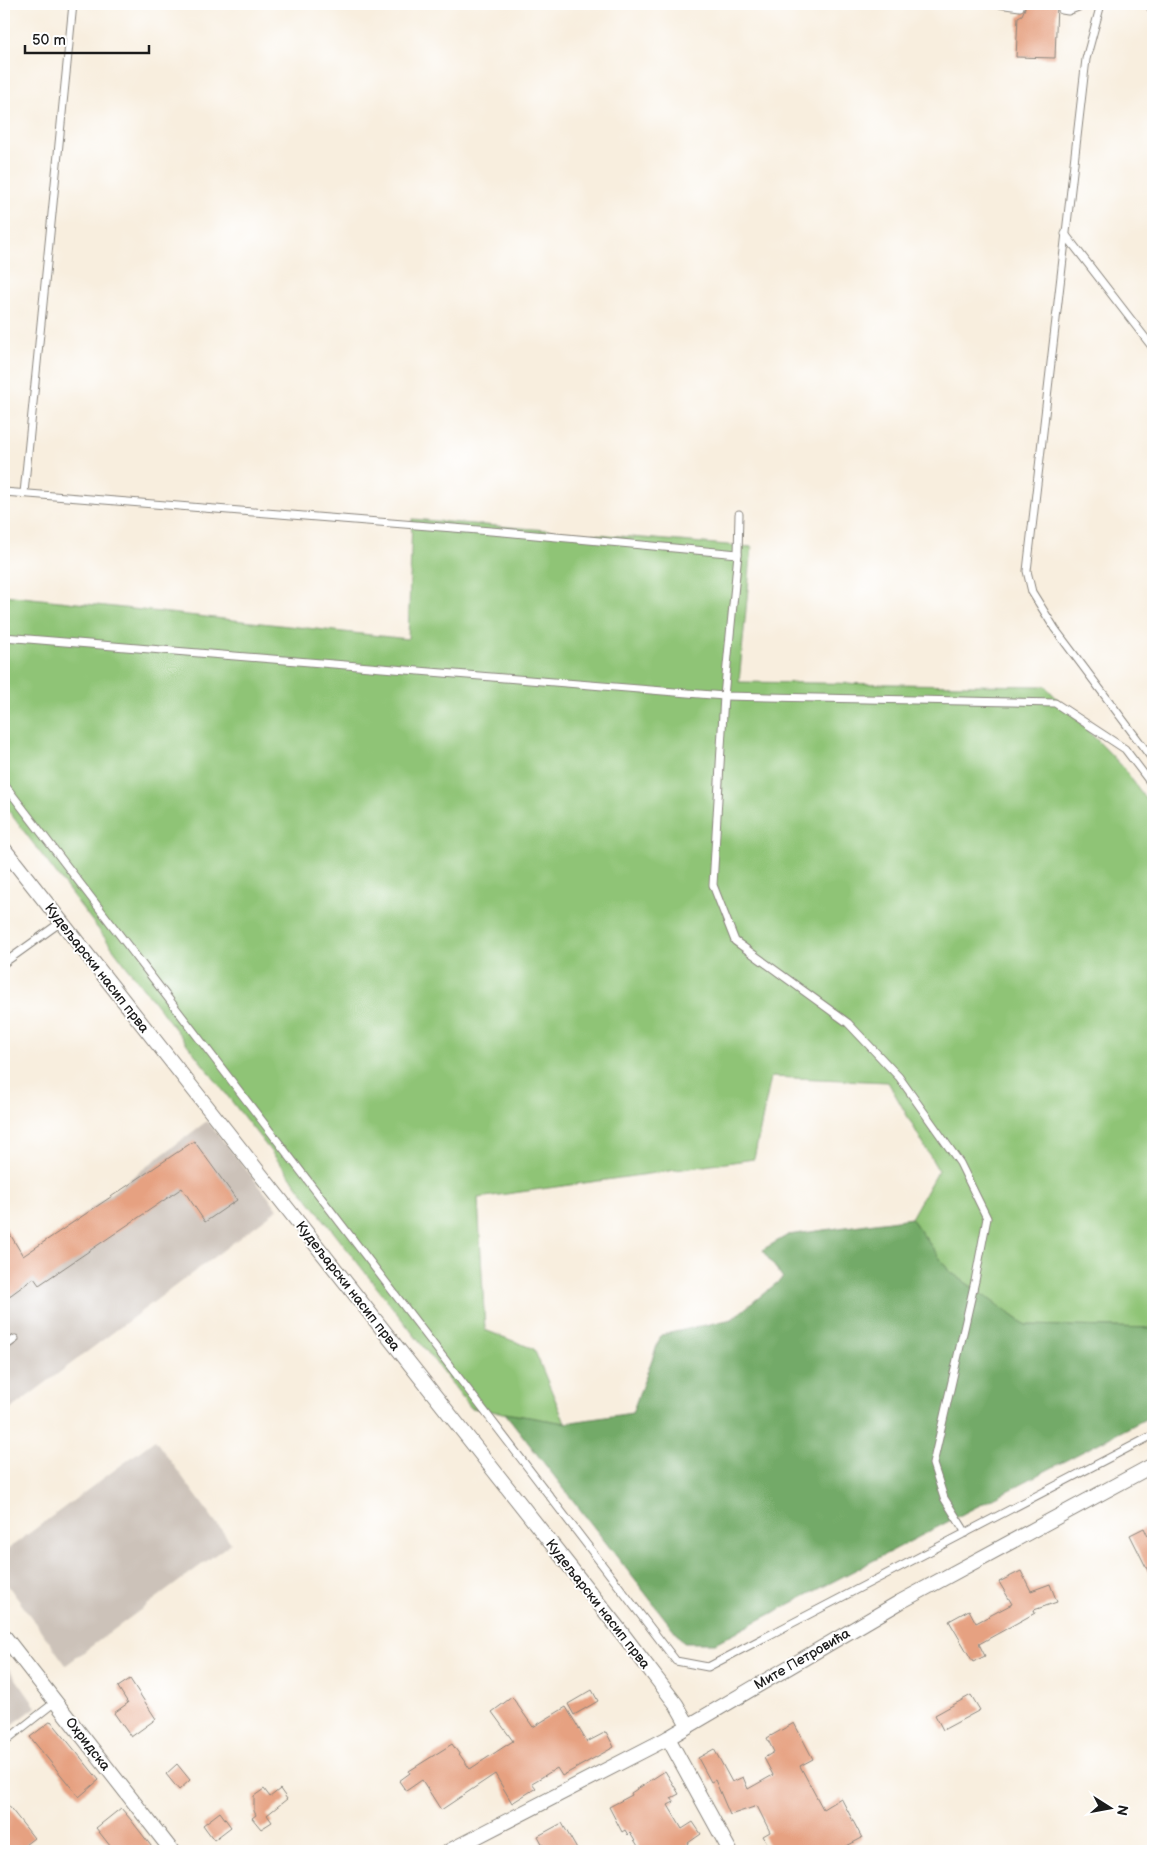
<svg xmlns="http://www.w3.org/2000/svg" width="1157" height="1855" font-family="'Balsamiq Sans',sans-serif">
<rect width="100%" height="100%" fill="#fff"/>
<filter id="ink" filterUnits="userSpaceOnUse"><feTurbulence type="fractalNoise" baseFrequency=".02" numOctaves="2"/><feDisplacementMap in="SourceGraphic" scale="10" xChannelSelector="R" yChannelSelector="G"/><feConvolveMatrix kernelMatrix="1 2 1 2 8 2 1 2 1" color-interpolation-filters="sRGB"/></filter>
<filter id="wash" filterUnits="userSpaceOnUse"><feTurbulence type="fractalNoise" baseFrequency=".0096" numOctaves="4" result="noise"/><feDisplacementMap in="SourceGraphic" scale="20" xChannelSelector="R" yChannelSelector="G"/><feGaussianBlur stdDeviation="1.12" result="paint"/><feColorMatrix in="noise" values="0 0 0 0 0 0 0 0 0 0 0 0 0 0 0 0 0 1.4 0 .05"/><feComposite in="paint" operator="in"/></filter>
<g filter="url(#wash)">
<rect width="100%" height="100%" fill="#f8eede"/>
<g fill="#ccc2b9">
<path d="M 207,1121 L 278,1209 L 4,1414 L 4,1274 Z"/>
<path d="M 155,1440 L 231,1543 L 66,1665 L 4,1580 L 4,1552 Z"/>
<path d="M 4,1662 L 36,1707 L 4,1731 Z"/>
</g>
<path fill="#8fc476" stroke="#567049" d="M 412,519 L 752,547 L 739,682 L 1045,686 L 1123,767 L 1153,809 L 1153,1328 L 1026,1325 L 949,1271 L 911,1218 L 938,1170 L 888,1082 L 771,1077 L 754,1159 L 478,1198 L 485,1330 L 534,1349 L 565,1423 L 471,1408 L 130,971 L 4,805 L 4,595 L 408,639 Z"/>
<path fill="#73aa67" stroke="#486342" d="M 911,1218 L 949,1271 L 1026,1325 L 1153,1328 L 1153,1415 L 715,1643 L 684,1643 L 505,1413 L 565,1423 L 632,1413 L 661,1335 L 732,1319 L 783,1278 L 762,1250 L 788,1235 Z"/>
<g id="blocks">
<g fill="#e6a181">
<path d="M 1024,4 L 1057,4 L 1055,58 L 1016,57 L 1018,17 L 1022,15 L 1025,8 Z"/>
<path d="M 194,1141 L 237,1200 L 205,1222 L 182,1188 L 39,1285 L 34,1278 L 4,1300 L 4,1224 L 23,1256 Z"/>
<path d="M 1144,1528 L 1153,1547 L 1153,1581 L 1130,1535 Z"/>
<path d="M 1021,1571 L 1031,1591 L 1050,1584 L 1057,1602 L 1034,1610 L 1035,1613 L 979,1644 L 985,1656 L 973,1662 L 949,1621 L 969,1610 L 976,1623 L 1012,1604 L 999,1582 Z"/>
<path d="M 130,1679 L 156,1719 L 131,1737 L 114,1713 L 128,1703 L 118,1687 Z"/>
<path d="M 592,1690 L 598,1701 L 574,1715 L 568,1704 Z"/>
<path d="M 971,1695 L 980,1710 L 943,1730 L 935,1715 Z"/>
<path d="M 512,1697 L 533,1727 L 566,1707 L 587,1742 L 606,1732 L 614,1747 L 562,1776 L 557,1768 L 532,1783 L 536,1788 L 512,1803 L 495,1774 L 441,1810 L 422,1780 L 406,1791 L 399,1781 L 410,1773 L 409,1771 L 452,1744 L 470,1769 L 513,1741 L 492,1712 Z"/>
<path d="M 51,1721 L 99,1780 L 79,1797 L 30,1737 Z"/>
<path d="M 794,1723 L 813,1759 L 800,1766 L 823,1809 L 841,1798 L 862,1838 L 837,1851 L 772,1851 L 763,1836 L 770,1832 L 757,1806 L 730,1815 L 715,1780 L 711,1782 L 698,1758 L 714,1749 L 732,1782 L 743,1777 L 748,1789 L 773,1775 L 764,1758 L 774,1752 L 767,1738 Z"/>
<path d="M 177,1764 L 190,1780 L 179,1790 L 166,1774 Z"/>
<path d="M 665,1771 L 679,1794 L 671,1798 L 674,1802 L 668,1805 L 682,1829 L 693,1822 L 701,1834 L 688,1843 L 693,1851 L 641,1851 L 630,1833 L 628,1835 L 625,1830 L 622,1832 L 609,1807 L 632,1795 L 631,1793 Z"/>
<path d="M 264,1789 L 270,1797 L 280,1789 L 287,1799 L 267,1815 L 272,1822 L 261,1829 L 252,1818 L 256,1815 L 254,1811 L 254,1796 Z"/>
<path d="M 4,1800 L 34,1838 L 17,1851 L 4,1851 Z"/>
<path d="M 121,1808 L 131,1820 L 155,1851 L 114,1851 L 96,1828 Z"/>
<path d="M 220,1812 L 231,1827 L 214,1840 L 203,1825 Z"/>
<path d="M 562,1823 L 578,1851 L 546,1851 L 538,1836 Z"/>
</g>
</g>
</g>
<g filter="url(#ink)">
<use href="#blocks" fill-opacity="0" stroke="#8a857d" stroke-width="1"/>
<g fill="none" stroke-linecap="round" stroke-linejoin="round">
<g stroke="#8a857d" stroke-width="9">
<g id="service">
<path d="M 998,4 L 1020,7"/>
<path d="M 1101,4 L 1086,59 L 1027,571 L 1032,592 L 1055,629 L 1153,760"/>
<path d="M 1148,4 L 1153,11"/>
<path d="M 1062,10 L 1068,11 L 1086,4"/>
<path d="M 1065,234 L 1153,348"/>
<path d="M 4,492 L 503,532 L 738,554"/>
<path d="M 24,493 L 73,4"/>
<path d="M 739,514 L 738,554 L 724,696 L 713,885 L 735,941 L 848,1023 L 899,1077 L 960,1163 L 987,1218 L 975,1281 L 933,1464 L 944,1498 L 966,1533"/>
<path d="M 4,637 L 724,696 L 1055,703 L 1125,749 L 1153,786"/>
<path d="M 4,784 L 676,1661 L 708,1667 L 1153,1435"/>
<path d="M 4,963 L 61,922"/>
<path d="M 4,1347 L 15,1339"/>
<path d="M 4,1742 L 55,1702"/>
</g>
</g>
<g stroke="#8a857d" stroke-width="16">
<g id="minor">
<path d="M 4,849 L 618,1628 L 676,1704 L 688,1725"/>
<path d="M 4,1636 L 172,1851"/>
<path d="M 668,1738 L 730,1851"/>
<path d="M 449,1851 L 668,1738 L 900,1602 L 1153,1465"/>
</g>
</g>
<use href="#service" stroke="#fff" stroke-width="7"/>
<use href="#minor" stroke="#fff" stroke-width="14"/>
</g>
</g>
<g text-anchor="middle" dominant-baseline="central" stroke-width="4" stroke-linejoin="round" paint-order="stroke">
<g font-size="14" fill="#1c1c1c" stroke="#fff">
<text transform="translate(97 968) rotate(52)">Кудељарски насип прва</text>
<text transform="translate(348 1286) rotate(52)">Кудељарски насип прва</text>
<text transform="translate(598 1604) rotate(52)">Кудељарски насип прва</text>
<text transform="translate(802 1659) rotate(-30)">Мите Петровића</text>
<text transform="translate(88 1744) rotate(52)">Охридска</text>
</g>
</g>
<rect width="1157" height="1855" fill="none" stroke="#fff" stroke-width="20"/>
<g transform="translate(1110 1808) rotate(101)" stroke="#ffffff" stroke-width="4" paint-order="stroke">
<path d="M0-4L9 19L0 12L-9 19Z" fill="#1c1c1c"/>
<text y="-8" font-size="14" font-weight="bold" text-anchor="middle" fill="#1c1c1c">N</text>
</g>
<path d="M25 45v8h124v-8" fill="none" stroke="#1c1c1c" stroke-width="2.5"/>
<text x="32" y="45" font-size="15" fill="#1c1c1c" stroke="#ffffff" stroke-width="4" paint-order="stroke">50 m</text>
</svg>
